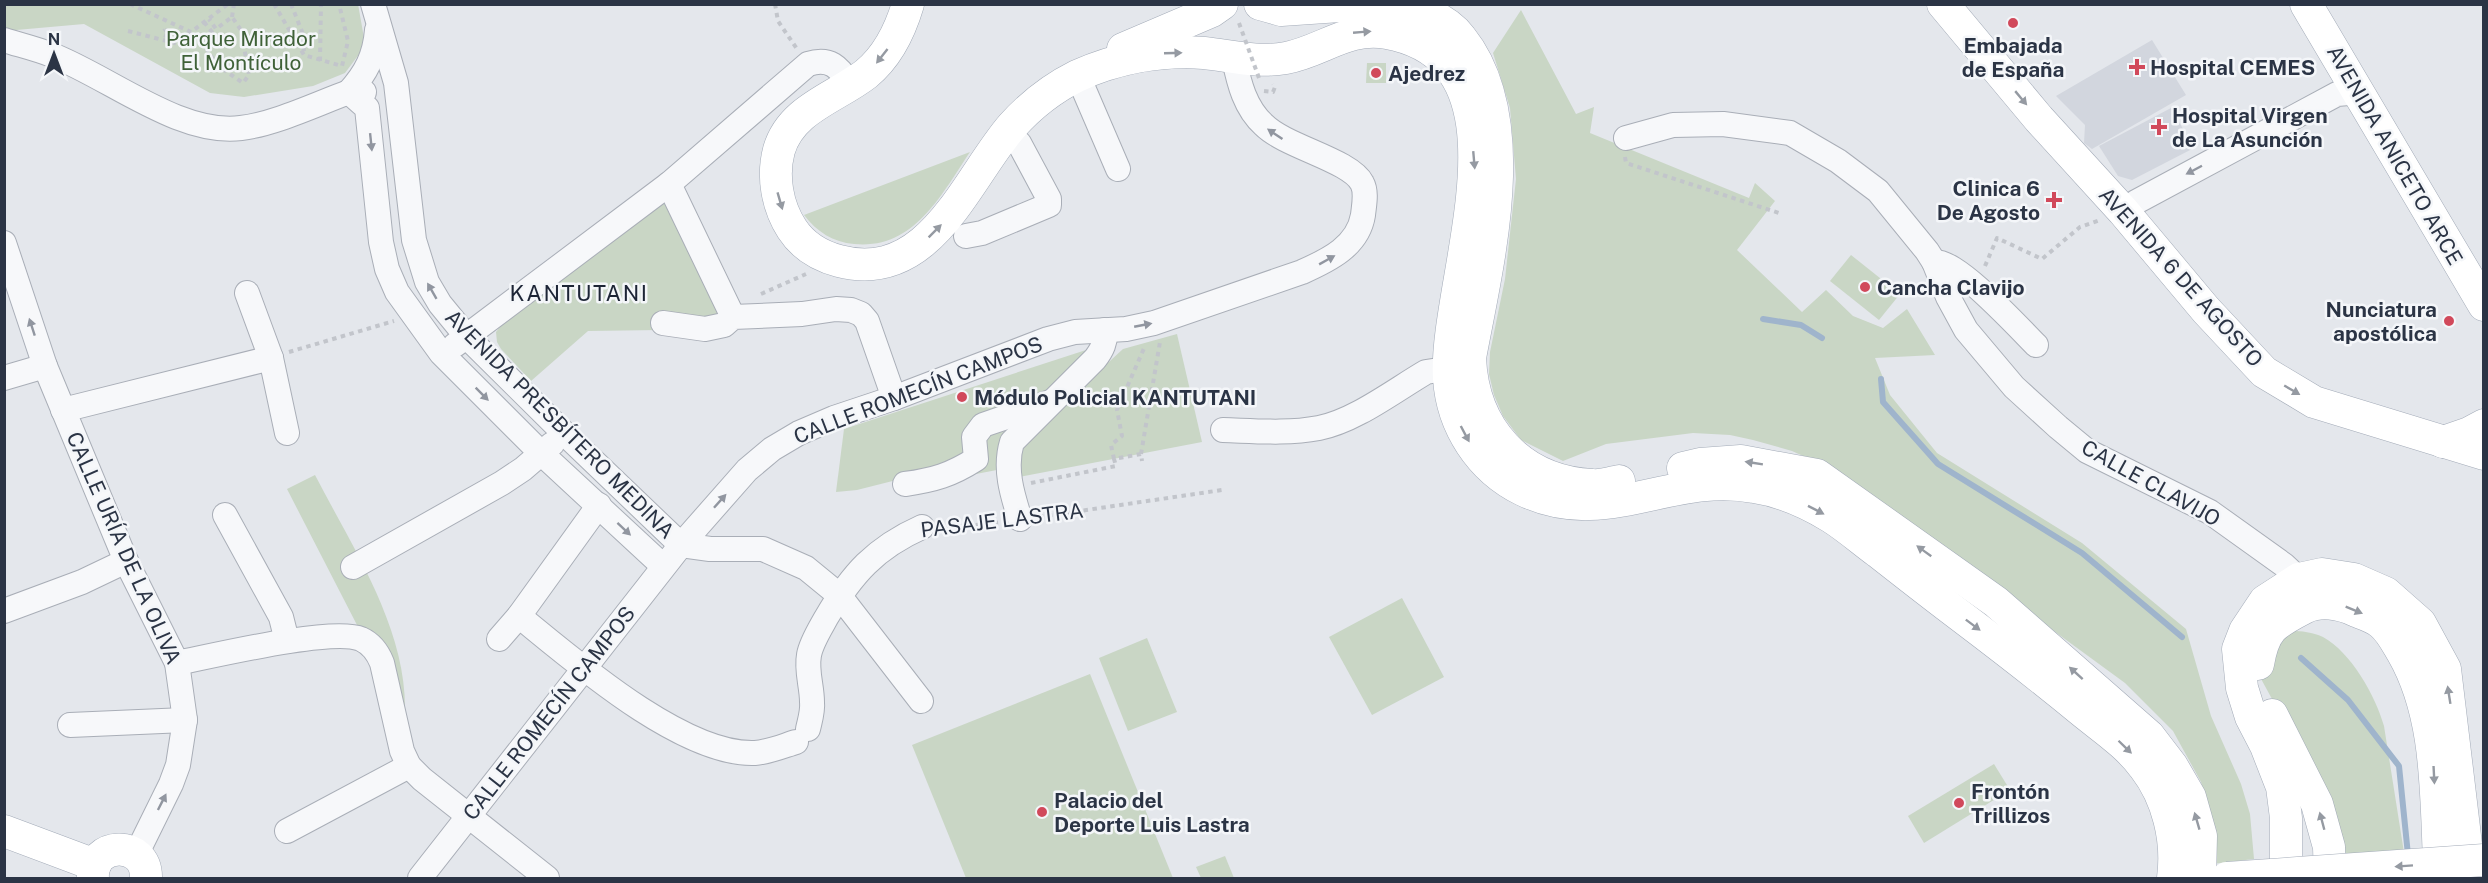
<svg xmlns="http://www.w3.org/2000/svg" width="2488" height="883" font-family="'Public Sans',sans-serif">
<rect width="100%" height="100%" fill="#e4e7ec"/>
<g fill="#d2d6de">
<path d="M 2152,40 L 2186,95 L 2092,149 L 2084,143 L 2085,125 L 2056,96 Z"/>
<path d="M 2171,108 L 2194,148 L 2132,180 L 2118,176 L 2099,146 Z"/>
</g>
<g fill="#c9d6c5">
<path d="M 358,4 L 364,38 L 360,53 L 345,73 L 313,86 L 244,97 L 210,93 L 84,24 L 5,31 L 5,5 Z"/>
<path d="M 1521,10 L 1576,114 L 1594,107 L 1590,133 L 1749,198 L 1755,183 L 1775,201 L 1737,250 L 1802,312 L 1826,290 L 1853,316 L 1883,328 L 1907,309 L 1935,355 L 1875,358 L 1890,395 L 1937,453 L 2082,543 L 2186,629 L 2211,716 L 2241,784 L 2250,814 L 2254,859 L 2212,864 L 2214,834 L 2201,782 L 2173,731 L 2125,683 L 1832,469 L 1792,451 L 1753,440 L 1730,435 L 1693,433 L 1606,444 L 1563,461 L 1521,440 L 1503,416 L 1494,395 L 1489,374 L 1490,352 L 1505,279 L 1516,179 L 1510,108 L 1493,53 Z"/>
<path d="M 1367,63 L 1386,63 L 1386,83 L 1366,83 Z"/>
<path d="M 970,152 C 941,195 914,250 854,244 C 833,242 817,232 804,215 Z"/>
<path d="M 666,201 L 732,329 L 588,331 L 531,381 L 501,349 L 497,342 L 496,332 L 504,322 Z"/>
<path d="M 1851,255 L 1900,294 L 1879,320 L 1830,281 Z"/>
<path d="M 1177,334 L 1202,442 L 1019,477 L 1022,442 L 1123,349 Z"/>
<path d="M 1086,350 L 1082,359 L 1043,396 L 948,467 L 857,490 L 836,492 L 844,429 Z"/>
<path d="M 1035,411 L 1002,469 L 976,474 L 983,468 L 980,444 L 991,429 Z"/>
<path d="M 315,475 C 352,547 407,628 405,712 L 374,635 L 357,625 L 287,489 Z"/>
<path d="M 1402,598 L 1444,677 L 1372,715 L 1329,637 Z"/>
<path d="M 2291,631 C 2302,631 2312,632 2323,637 C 2351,652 2376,697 2384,726 L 2408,878 L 2331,878 L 2296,743 L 2260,677 L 2258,656 Z"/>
<path d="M 1147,638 L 1177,712 L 1128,731 L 1099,658 Z"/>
<path d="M 1090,674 L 1173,878 L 966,878 L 912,745 Z"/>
<path d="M 1994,764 L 2010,790 L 1924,843 L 1908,816 Z"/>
<path d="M 1225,856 L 1234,878 L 1201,878 L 1196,867 Z"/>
</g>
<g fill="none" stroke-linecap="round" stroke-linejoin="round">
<g stroke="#9fb4cc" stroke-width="6">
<path d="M 1763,319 L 1801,325 L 1822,338"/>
<path d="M 1881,379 L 1883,402 L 1938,464 L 2082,553 L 2182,637"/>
<path d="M 2301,658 L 2348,700 L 2399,766 L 2408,855"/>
</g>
<g stroke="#a9aeb7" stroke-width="26">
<g id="minor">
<path d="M 373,4 L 396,83 L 414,240 L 427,282 L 440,304 L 467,337 L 564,433 L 681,545 L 710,549 L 763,549 L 806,568 L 839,595 L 921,701"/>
<path d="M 4,40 C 20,45 37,49 52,55 C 109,77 180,136 241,128 C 275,124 316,104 349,92 L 364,92"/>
<path d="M 1078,76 L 1118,169"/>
<path d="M 349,92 L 367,108 L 381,242 L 387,269 L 397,292 L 441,353 L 541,453 L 663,566"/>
<path d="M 349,92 C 366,73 375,56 377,30"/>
<path d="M 1626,138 L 1673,125 L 1723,124 L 1790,133 L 1838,161 L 1878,191 L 1927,251 L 1934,262 L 1948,297 L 1966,330 L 2014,387 L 2058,427 L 2087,451 L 2210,512 L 2284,565 L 2299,579"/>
<path d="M 669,184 L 733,317"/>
<path d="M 2123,211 L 2136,202 L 2337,94 L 2360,92"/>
<path d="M 966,236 L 982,233 L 1049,205 L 1049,199 L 1019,143 L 1006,133"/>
<path d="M 4,243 L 45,366 L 126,561 L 177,663 L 185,720 L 178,765 L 171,784 L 136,855"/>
<path d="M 1934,262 C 1956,259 2019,328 2036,345"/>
<path d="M 247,293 L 271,358 L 287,433"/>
<path d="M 663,323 L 705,329 L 724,325 L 733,317 L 802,314 L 836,309 L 851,310 L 861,314 L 867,321 L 894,398"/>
<path d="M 455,345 L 669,184 L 808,64 C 830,57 839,67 850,84"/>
<path d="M 4,378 L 45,366"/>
<path d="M 63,410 L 271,358"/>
<path d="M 1223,430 C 1255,431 1287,434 1319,428 C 1355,421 1395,390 1426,372 L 1439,370 L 1449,379"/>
<path d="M 905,484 C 934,480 951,475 976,459 L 974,437 L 983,425 L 1050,402"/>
<path d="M 225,515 L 281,617 L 287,641"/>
<path d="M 1020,519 C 1012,494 1004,468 1012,442 L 1095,359 C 1102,350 1106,342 1105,330"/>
<path d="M 353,567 L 502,483 L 523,469 L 552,444"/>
<path d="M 4,611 L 82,582 L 126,561"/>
<path d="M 519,616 C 573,660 683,756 755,753 C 769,752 783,746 796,742"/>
<path d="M 499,639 L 519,616 L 599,505"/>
<path d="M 177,663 C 213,656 332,627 361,639 C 372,644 378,653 382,663 L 402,751 L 409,766 L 422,779 L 547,878"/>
<path d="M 70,725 L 185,720"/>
<path d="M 808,729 C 810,720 813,711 812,702 C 812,686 806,671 809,655 C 811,643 820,629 826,618 C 852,574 875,548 922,527"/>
<path d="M 287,831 L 409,766"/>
<path d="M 420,878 L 681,545 L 747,470 L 772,449 L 799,433 L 834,418 L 894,398 L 1048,339 L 1075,332 L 1126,329 L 1154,323 L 1302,272 C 1329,260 1358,246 1363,215 C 1364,205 1367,192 1362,183 C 1350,160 1286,147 1264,125 C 1245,108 1239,83 1234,59"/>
</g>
</g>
<g stroke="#a3abb8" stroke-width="33">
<g id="major">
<path d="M 908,4 C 900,31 888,56 866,74 C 835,98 791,109 779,150 C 772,176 777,206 792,229 C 803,246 820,256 839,261 C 930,285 966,179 1012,126 C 1030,106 1053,88 1077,76 C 1116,58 1161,50 1204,53 C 1232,56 1257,63 1286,58 C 1323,51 1347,26 1387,33 C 1541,61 1443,281 1449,378 C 1452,426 1480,469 1523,490 C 1605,530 1671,471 1754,487 C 1781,491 1808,503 1831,517 C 1847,527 1863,541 1878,552 C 1906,574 1934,596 1962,617 C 2003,648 2043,679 2083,712 C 2104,729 2128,745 2144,767 C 2168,798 2178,840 2173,878"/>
<path d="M 1260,4 L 1281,10 L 1369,4"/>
<path d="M 1388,4 C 1414,9 1444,15 1461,38 C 1526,119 1487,265 1470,358 C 1473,428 1519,481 1592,485 C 1600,486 1610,483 1619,481"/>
<path d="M 1943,4 L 2039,119 L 2123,211 L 2206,310 L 2264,372 L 2314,402 L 2484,454"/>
<path d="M 2306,4 L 2484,305"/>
<path d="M 1123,49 L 1212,11 L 1222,4"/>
<path d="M 2443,442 L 2469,433 L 2484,425"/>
<path d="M 1683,468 L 1700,464 L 1741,461 L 1817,475 L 1996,602 L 2149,736 L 2172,766 L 2190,797 L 2201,836 L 2200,878"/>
<path d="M 2258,664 C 2264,629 2273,624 2304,608 C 2320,600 2340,603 2356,611 C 2364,614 2374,617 2381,623 C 2390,630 2396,642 2402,652 C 2441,719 2435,803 2440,878"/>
<path d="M 2272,715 L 2317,804 L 2329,847 L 2330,878"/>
<path d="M 4,831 L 95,865"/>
<path d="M 93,878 C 90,841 147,839 146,878"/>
<path d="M 2286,878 L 2286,818 L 2282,787 L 2266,746 L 2251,717 L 2242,688 L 2238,649 L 2245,631 L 2265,601 L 2299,579 L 2322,574 L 2354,579 L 2386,593 L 2420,623 L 2445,669 L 2470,878"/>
</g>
</g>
<g stroke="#c2c5cb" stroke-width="4" stroke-dasharray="4.5 4.5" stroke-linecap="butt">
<path d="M 130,4 L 191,32 L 228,4"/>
<path d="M 274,4 L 304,55 L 342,66 L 348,41 L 339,4"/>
<path d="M 291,4 L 303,34 L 304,54"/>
<path d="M 775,4 L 778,21 L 797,49"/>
<path d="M 232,17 L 234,4"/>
<path d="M 204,22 L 212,32 L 201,40 L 217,65 L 243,83 L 249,75 L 241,30 L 232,17 L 216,29 L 209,19"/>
<path d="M 165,30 L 187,38 L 191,32"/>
<path d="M 128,31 L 186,46 L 185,43 L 164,35 L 163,32 L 165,30"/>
<path d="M 320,61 L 321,4"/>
<path d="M 1264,91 L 1273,92 L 1275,87 L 1273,84"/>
<path d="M 1625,157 L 1626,163 L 1779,213"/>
<path d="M 1985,266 L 1997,238 L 2042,259 L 2080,227 L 2100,220"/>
<path d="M 761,294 L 806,274"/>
<path d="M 289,352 L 394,321"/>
<path d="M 1141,454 L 1160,342"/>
<path d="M 1114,459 L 1111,445 L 1122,436 L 1117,410 L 1145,346"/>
<path d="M 1031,483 L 1116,466 L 1114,459 L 1141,454 L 1142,461"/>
<path d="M 1039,517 L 1222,490"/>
<path d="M 940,529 L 1002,522"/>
</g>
<use href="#minor" stroke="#f7f8fa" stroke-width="24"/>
<use href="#major" stroke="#fff" stroke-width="32"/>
<g stroke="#a3abb8" stroke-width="33" stroke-linecap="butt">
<path id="major-bridge" d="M 2227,878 L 2484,860"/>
</g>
<path stroke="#c2c5cb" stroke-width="4" stroke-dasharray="4.5 4.5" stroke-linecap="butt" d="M 1239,23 L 1259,78"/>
<use href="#major-bridge" stroke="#fff" stroke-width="32"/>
</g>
<defs><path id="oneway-solid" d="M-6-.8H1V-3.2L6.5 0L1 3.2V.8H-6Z" transform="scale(1.5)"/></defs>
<g fill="#959aa2">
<use href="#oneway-solid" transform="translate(1362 32) rotate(-5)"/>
<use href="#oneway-solid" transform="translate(1173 53) rotate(-2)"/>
<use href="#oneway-solid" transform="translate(882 56) rotate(128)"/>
<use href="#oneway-solid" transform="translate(2021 98) rotate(50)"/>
<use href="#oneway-solid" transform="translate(1474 160) rotate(85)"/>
<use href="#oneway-solid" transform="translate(780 201) rotate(74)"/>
<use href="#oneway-solid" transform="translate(935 231) rotate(-45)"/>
<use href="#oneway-solid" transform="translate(2292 390) rotate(30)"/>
<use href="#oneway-solid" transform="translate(1465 434) rotate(62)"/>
<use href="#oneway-solid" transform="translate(1754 463) rotate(-171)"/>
<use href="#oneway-solid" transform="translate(1816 510) rotate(27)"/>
<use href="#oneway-solid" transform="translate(1924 551) rotate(-144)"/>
<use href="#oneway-solid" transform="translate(2354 610) rotate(22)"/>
<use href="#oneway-solid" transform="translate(1973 625) rotate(37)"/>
<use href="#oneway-solid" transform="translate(2076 673) rotate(-138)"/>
<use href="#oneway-solid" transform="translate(2449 695) rotate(-99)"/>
<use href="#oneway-solid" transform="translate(2125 747) rotate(44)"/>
<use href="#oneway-solid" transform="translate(2434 775) rotate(87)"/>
<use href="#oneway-solid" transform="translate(2197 821) rotate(-106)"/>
<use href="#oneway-solid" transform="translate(2322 821) rotate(-105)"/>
<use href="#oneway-solid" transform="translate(2404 866) rotate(176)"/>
</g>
<g fill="#9196a0">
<use href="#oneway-solid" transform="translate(1275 134) rotate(-146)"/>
<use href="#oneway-solid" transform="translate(371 142) rotate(84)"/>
<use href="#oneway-solid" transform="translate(2194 170) rotate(152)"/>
<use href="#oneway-solid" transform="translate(1327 260) rotate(-29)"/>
<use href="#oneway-solid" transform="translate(432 291) rotate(-120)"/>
<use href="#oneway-solid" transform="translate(1143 325) rotate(-11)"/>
<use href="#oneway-solid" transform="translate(32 327) rotate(-108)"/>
<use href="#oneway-solid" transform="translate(482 394) rotate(45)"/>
<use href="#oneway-solid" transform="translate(720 501) rotate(-48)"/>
<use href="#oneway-solid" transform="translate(624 529) rotate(43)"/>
<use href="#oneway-solid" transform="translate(162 802) rotate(-63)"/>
</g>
<g fill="#d1495b" stroke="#f4f6f9" stroke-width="2">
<circle cx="2013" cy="23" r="6"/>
<path d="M2134 58h6v6h6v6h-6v6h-6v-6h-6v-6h6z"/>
<circle cx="1376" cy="73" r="6"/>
<path d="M2156 118h6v6h6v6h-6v6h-6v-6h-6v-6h6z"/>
<path d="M2051 191h6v6h6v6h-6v6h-6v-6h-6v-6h6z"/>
<circle cx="1865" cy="287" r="6"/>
<circle cx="2449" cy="321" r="6"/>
<circle cx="962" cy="397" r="6"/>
<circle cx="1959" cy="803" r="6"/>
<circle cx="1042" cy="812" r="6"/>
</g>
<g text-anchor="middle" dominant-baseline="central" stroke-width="5" stroke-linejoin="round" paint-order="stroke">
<g font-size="21" fill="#3f6138" stroke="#f4f6f9">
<text x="241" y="38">Parque Mirador<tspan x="241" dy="24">El Montículo</tspan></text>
</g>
<g font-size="21" font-weight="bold" fill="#2b3445" stroke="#f4f6f9" text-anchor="start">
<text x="2013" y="45" text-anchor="middle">Embajada<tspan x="2013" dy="24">de España</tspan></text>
<text x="2150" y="67">Hospital CEMES</text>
<text x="1388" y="73">Ajedrez</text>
<text x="2172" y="115">Hospital Virgen<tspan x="2172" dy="24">de La Asunción</tspan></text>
<text x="2040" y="188" text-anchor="end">Clinica 6<tspan x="2040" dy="24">De Agosto</tspan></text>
<text x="1877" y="287">Cancha Clavijo</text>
<text x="2437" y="309" text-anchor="end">Nunciatura<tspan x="2437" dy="24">apostólica</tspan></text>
<text x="974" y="397">Módulo Policial KANTUTANI</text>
<text x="1971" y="791">Frontón<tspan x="1971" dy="24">Trillizos</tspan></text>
<text x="1054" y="800">Palacio del<tspan x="1054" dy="24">Deporte Luis Lastra</tspan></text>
</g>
<g font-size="21" fill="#2b3445" stroke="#f4f6f9">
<text transform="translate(2395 155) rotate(60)">AVENIDA ANICETO ARCE</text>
<text transform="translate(2181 277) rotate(48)">AVENIDA 6 DE AGOSTO</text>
<text transform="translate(918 390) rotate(-21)">CALLE ROMECÍN CAMPOS</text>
<text transform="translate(560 424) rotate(45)">AVENIDA PRESBÍTERO MEDINA</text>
<text transform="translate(2151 483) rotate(29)">CALLE CLAVIJO</text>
<text transform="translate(1002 520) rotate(-7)">PASAJE LASTRA</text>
<text transform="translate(124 548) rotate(66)">CALLE URÍA DE LA OLIVA</text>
<text transform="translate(549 713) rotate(-52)">CALLE ROMECÍN CAMPOS</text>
</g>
<g font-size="22" letter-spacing="1.5" fill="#1d2536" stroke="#f4f6f9">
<text x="579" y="293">KANTUTANI</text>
</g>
</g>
<rect width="2488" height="883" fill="none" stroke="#2b3445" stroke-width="12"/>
<g transform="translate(54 54)" stroke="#f4f6f9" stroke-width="4.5" paint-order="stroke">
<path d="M0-4.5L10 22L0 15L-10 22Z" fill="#2b3445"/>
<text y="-9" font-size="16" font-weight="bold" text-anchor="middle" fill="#2b3445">N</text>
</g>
</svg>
